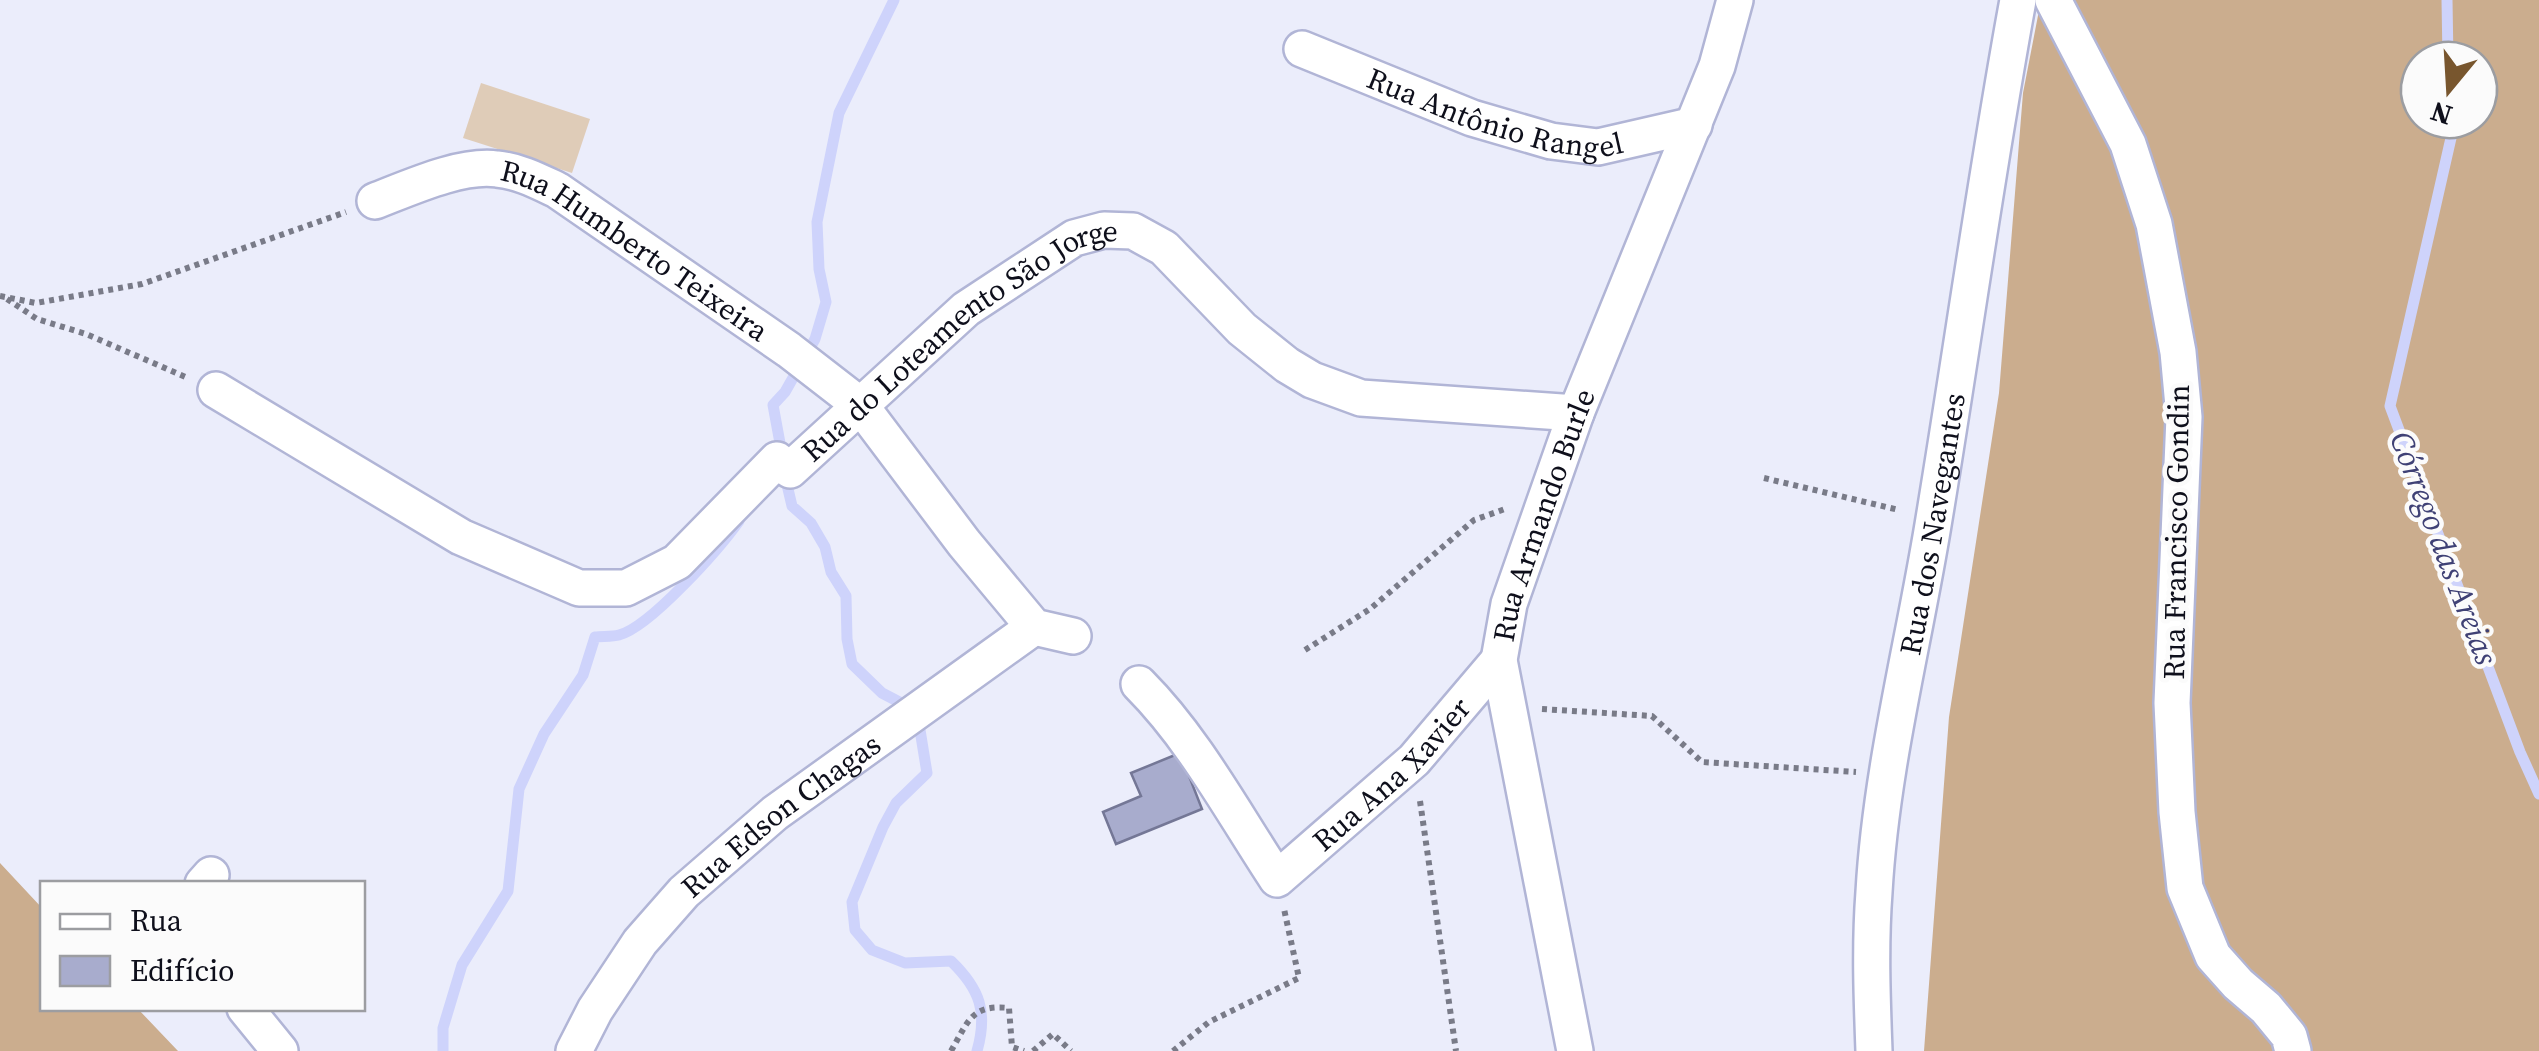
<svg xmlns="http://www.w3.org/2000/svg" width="2539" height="1051" font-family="'Source Serif 4',serif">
<rect width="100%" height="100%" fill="#ebedfb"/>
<path fill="#dfccb8" d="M 481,83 L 590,119 L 572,173 L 463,138 Z"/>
<g fill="#cbad8e" fill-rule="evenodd">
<path d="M 2041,0 L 2539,0 L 2539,1051 L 1924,1051 L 1949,717 L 1999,393 L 2023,93 ZM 2419,60 L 2479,60 L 2479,120 L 2419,120 Z"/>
<path d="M 0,863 L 42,908 L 42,1008 L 138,1009 L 178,1051 L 0,1051 Z"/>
</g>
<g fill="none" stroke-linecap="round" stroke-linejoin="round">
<g stroke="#ced3fb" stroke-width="11">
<path d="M 2447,0 L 2448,60"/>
<path d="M 2450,120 L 2451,138 L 2390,406 L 2520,752 L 2539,794"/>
<path d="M 782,454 L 773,405 L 785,392 L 815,339 L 826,302 L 819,269 L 817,222 L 839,113 L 894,0"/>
<path d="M 784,472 L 792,506 L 811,523 L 825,547 L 831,572 L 846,596 L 847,639 L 852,664 L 882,693 L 905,705 L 920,730 L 927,773 L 896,803 L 883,827 L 852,902 L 855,930 L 872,950 L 905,963 L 951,961 C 980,989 988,1012 977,1051"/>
<path d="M 443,1051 L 443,1028 L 462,965 L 508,891 L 519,789 L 544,734 L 583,675 L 595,637 C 602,636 612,637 619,635 C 650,627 719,549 739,521"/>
</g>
</g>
<path fill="#a8accd" stroke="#747796" stroke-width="2.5" d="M 1180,753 L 1202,809 L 1116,844 L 1103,812 L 1141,796 L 1131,773 Z"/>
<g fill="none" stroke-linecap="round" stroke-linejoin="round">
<g stroke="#b1b5d6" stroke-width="40">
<g id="minor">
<path d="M 2053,0 L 2128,144 L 2154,224 L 2178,352 L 2184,417 L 2172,703 L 2177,812 L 2185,888 L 2213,956 L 2238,984 L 2266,1008 L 2289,1036 L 2293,1051"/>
<path id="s1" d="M 1302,49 L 1472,118 L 1551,141 L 1598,147 L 1694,125"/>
<path id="s2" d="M 375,201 C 409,188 461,164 497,169 C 519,171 538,181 557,190 L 789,350 L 860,405 L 964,543 L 1034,627 L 1073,636"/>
<path id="s3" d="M 216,390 L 461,537 L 579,588 L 626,588 L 677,562 L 777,460 L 790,470 L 966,309 L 1074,238 L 1104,230 L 1133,231 L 1164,248 L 1242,329 L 1287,365 L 1312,380 L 1361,398 L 1576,413"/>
<path id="s4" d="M 1139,684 C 1194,739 1234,814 1277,879 L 1414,760 L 1499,660"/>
<path d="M 203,884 L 211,875"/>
<path d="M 245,1008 L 280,1051"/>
<path id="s5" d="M 574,1051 L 595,1010 L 640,942 L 684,892 L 775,813 L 1034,627"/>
<path id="s6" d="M 1575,1051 L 1499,660 L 1509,604 L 1576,413 L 1717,66 L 1735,0"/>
<path id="s7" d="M 1874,1051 C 1872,998 1870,945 1874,892 C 1881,768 1913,647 1933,525 C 1962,350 1986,174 2018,0"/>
</g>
</g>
<g stroke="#797b88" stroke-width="6" stroke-dasharray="5 5" stroke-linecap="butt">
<path d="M 0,296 L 36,303 L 142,284 L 346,212"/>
<path d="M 7,299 L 37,319 L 86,334 L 188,378"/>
<path d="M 1764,478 L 1899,510"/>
<path d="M 1305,650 L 1370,609 L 1474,520 L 1505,509"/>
<path d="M 1542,709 L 1652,716 L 1702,762 L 1856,772"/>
<path d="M 1420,801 L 1456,1051"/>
<path d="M 951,1051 C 968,1022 971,1004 1009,1008 L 1012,1047 L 1024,1051"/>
<path d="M 1033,1051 L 1053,1034 L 1071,1051"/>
<path d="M 1173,1051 L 1209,1022 L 1299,978 L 1284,909"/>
</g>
<use href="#minor" stroke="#fff" stroke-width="35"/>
</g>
<g text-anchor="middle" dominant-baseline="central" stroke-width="9" stroke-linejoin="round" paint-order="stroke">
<g font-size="30" fill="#0e0f1b" stroke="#fbfbfb">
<text stroke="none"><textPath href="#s1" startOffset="205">Rua Antônio Rangel</textPath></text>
<text stroke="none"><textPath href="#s2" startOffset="288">Rua Humberto Teixeira</textPath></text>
<text stroke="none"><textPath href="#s3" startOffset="895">Rua do Loteamento São Jorge</textPath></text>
<text stroke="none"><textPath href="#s6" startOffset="550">Rua Armando Burle</textPath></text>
<text stroke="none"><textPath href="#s7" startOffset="532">Rua dos Navegantes</textPath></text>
<text transform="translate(2176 532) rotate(-89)">Rua Francisco Gondin</text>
<text stroke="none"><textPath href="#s4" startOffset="395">Rua Ana Xavier</textPath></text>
<text stroke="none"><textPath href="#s5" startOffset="318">Rua Edson Chagas</textPath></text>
</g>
<g font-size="32" font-style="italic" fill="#3f4175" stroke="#fbfbfb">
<text transform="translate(2444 548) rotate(69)">Córrego das Areias</text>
</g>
</g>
<rect x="40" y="881" width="325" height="130" fill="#fbfbfb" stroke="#9c9da1" stroke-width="2.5"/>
<rect x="60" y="914" width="50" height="15" fill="#ffffff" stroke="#9c9da1" stroke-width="2.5"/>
<text x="130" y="931" font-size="30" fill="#0e0f1b">Rua</text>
<rect x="60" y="956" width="50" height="30" fill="#a8accd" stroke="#9c9da1" stroke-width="2.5"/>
<text x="130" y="981" font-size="30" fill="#0e0f1b">Edifício</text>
<g transform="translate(2449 90) rotate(198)"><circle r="48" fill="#fbfbfb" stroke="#9c9da1" stroke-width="2.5"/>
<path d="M0-8L18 38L0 25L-18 38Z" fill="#78562e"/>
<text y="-15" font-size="28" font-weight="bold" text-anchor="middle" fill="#0e0f1b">N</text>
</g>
</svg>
